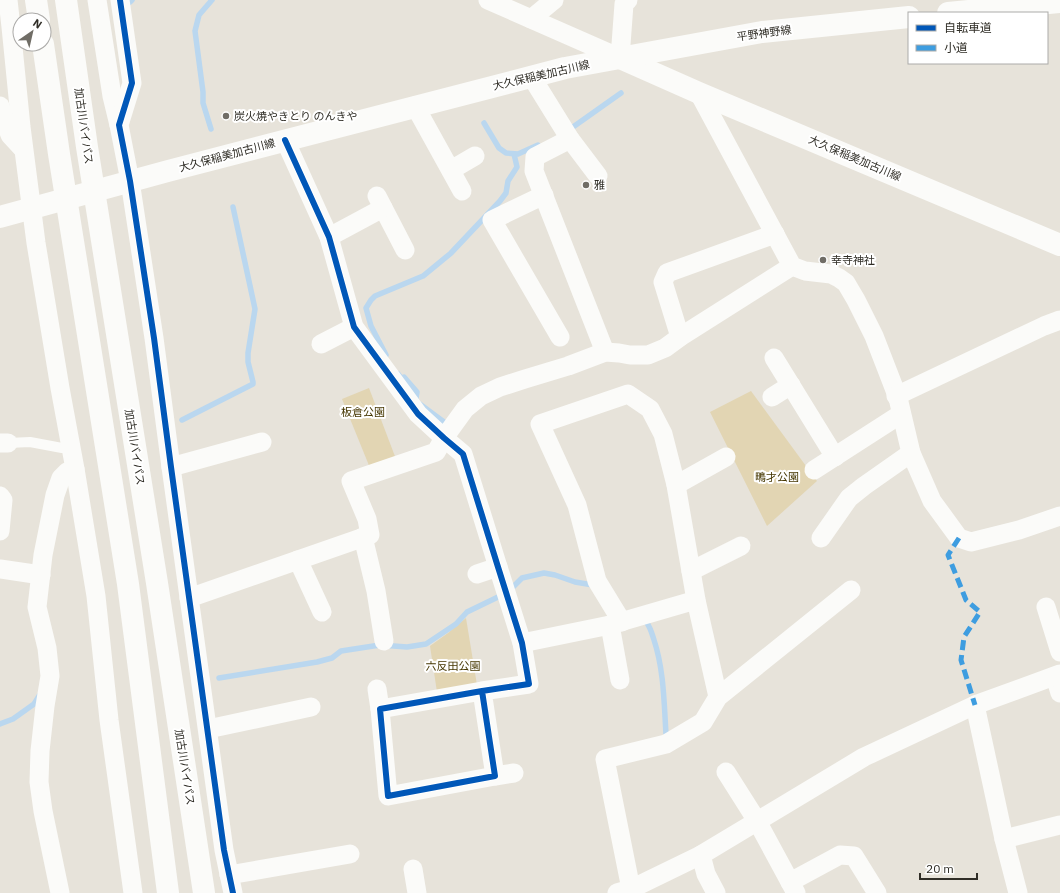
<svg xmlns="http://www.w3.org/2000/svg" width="1060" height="893" font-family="'IBM Plex Sans','Noto Sans JP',sans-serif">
<rect width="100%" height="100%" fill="#e7e3da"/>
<g fill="#e2d5b3">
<path d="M 369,388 L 396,459 L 370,468 L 342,399 Z"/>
<path d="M 751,391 L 817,481 L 767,526 L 710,412 Z"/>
<path d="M 466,618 L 477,685 L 437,692 L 430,646 L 448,633 Z"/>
</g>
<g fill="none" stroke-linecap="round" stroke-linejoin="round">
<g stroke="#bad7ef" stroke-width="5.5">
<path d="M 130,2 L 132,0"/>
<path d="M 484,123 L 499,148 L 506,153 L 518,154 L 538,145"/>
<path d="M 573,127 L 621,93"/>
<path d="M 211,129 L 203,103 L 203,92 L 195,31 L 199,15 L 212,0"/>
<path d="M 386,355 L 371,326 L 366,308 L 371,300 L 375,296 L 423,276 L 451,253 L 500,201 L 506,193 L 508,181 L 517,167 L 514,154"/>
<path d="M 398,374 L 401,378 L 404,377 L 417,392 L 416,398 L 417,402 L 448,425"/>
<path d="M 182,420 L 253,384 L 253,382 L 248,362 L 248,353 L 255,309 L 233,207"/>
<path d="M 513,587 L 522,578 L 544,573 L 555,575 L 575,582 L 593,585"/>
<path d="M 647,623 C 651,629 652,634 654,640 C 664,670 664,703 666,734"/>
<path d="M 219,678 L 317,662 L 332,658 L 341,651 L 380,645 L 407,647 L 426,644 L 456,624 L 467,612 L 498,597"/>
<path d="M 0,724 L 13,719 L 34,704 L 39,696"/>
</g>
<path stroke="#fbfbf9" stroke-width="10" d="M 8,443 L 30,442 L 62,448"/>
<g stroke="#fbfbf9" stroke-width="19">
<path d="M 8,0 L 11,27 L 21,127 L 36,243 L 60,388 L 75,469 L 96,596 L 109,720 L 133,893"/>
<path d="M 97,0 L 112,96 L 119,125"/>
<path d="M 120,0 L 132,83 L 119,125 L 130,181 L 154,338 L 171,467 L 224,850 L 233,893"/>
<path d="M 488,0 L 620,58 L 624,4 L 628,0"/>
<path d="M 531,19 L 554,0"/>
<path d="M 531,76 L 570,139 L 598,176"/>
<path d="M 699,93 L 792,266 L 805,271 L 831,274 L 839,278 L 846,283 L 856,300 L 874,336 L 898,398 L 911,453 L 932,501 L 959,538 L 971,542 L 1019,530 L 1060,516"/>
<path d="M 0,106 L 10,135 L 22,148"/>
<path d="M 415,106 L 462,191"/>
<path d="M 570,139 L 535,157 L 534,171 L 605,352"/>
<path d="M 285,140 L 329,237 L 354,327 L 418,414 L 444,438 L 463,454 L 498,567 L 522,643 L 529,684 L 482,691 L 380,709 L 388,796 L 495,776 L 482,691"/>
<path d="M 451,170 L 475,156"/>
<path d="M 544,195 L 492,220 L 560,337"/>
<path d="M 377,196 L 405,250"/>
<path d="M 329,237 L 383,208"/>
<path d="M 680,337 L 663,282 L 667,273 L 775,234"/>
<path d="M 321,344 L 354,327"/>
<path d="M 774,358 L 835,457"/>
<path d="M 896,396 L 1044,326 L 1060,320"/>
<path d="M 772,397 L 791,385"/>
<path d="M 0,443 L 8,443"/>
<path d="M 171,467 L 262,442"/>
<path d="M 814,470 L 901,414"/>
<path d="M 676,485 L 726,457"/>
<path d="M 0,496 L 3,500 L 0,531"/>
<path d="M 363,537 L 376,591 L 384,641"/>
<path d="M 821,538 L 849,498 L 864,486 L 911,453"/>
<path d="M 298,560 L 322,612"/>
<path d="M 0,569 L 41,575"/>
<path d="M 691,571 L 741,546"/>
<path d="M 477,574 L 498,567"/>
<path d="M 189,598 L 370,535 L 367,519 L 351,481 L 436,452 L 444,438 L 465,409 L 481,396 L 500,387 L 525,379 L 568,366 L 605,352 L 619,353 L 630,355 L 648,355 L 665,348 L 680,337 L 792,266"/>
<path d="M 1046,607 L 1060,652"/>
<path d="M 622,622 L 597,581 L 577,505 L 540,424 L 628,394 L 650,409 L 663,434 L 676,485 L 696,600 L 718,697"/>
<path d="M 610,625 L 620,680"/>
<path d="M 522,643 L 610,625 L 696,600"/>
<path d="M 1055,676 L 1060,693"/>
<path d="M 377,689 L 380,709"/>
<path d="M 975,705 L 1004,839 L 1018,893"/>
<path d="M 208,729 L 311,707"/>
<path d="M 726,772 L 757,821 L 796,893"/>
<path d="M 495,776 L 514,773"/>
<path d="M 1004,839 L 1060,825"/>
<path d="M 701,855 L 706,874 L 716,893"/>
<path d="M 413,869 L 417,893"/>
<path d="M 229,875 L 350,854"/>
<path d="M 790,882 L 840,855 L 854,856 L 877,893"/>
<path d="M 631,889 L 605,759 L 666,744 L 703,722 L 718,697 L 851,590"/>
<path d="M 60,893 L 43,811 L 39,782 L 40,751 L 45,706 L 50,676 L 47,648 L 37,607 L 43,555 L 55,495 L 61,478 L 67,472 L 75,469"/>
<path d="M 617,893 L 631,889 L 701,855 L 864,757 L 975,705 L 1060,674"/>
</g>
<g stroke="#fbfbf9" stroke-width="22">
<path d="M 948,13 L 1060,2"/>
<path d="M 620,58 L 699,93 L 1060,245"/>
<path d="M 0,217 L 168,171 L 565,68 L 762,32 L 909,17"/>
</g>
<g stroke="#fbfbf9" stroke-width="22">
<path d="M 36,0 L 39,20"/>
<path d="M 66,0 L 87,147 L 157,583 L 204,893"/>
<path d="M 43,44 L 59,154 L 128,584 L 168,893"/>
</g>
<path stroke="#3e9de0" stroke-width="5" stroke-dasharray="10 5" stroke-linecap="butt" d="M 959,538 L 948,555 L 966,600 L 980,612 L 964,637 L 961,660 L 975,705"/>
<g stroke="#fff" stroke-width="8">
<g id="cycleway">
<path d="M 120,0 L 132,83 L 119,125 L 130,181 L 154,338 L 171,467 L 224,850 L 233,893"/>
<path d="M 285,140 L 329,237 L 354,327 L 418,414 L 444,438 L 463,454 L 498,567 L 522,643 L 529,684 L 482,691 L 380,709 L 388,796 L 495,776 L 482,691"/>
</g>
</g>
<use href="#cycleway" stroke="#0057b8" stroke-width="6"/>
</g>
<g fill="#706d66" stroke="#fff" stroke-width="1.5">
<circle cx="226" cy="116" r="4"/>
<circle cx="586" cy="185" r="4"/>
<circle cx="823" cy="260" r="4"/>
</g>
<g text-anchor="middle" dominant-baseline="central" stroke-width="4" stroke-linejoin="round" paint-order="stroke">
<g font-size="11" fill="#302e27" stroke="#fff">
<text transform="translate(764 33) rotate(-8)">平野神野線</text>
<text transform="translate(541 75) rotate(-13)">大久保稲美加古川線</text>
<text transform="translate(84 126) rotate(82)">加古川バイパス</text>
<text transform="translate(227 155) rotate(-15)">大久保稲美加古川線</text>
<text transform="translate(855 158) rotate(23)">大久保稲美加古川線</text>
<text transform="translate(135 447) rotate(81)">加古川バイパス</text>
<text transform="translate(185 767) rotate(81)">加古川バイパス</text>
</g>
<g font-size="11" fill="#302e27" stroke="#fff" text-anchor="start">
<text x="234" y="116">炭火焼やきとり のんきや</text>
<text x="594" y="185">雅</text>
<text x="831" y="260">幸寺神社</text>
</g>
<g font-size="11" fill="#453600" stroke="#fff">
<text x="363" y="412">板倉公園</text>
<text x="777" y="477">鴫才公園</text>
<text x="453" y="666">六反田公園</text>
</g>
</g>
<rect x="908" y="12" width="140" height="52" fill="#ffffff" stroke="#acaba9"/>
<rect x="916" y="25" width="20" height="6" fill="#0057b8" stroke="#acaba9"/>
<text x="944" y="32" font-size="12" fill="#302e27">自転車道</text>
<rect x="916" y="45" width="20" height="6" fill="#3e9de0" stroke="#acaba9"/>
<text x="944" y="52" font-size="12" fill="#302e27">小道</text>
<g transform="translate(32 32) rotate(34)"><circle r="19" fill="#ffffff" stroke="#acaba9"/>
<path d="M0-3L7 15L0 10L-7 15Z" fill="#706d66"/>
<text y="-6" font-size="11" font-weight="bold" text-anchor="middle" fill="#302e27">N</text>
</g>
<path d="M920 873v6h57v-6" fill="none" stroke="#302e27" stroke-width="2"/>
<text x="926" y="873" font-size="12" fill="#302e27" stroke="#ffffff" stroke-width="3" paint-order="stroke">20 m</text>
</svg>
